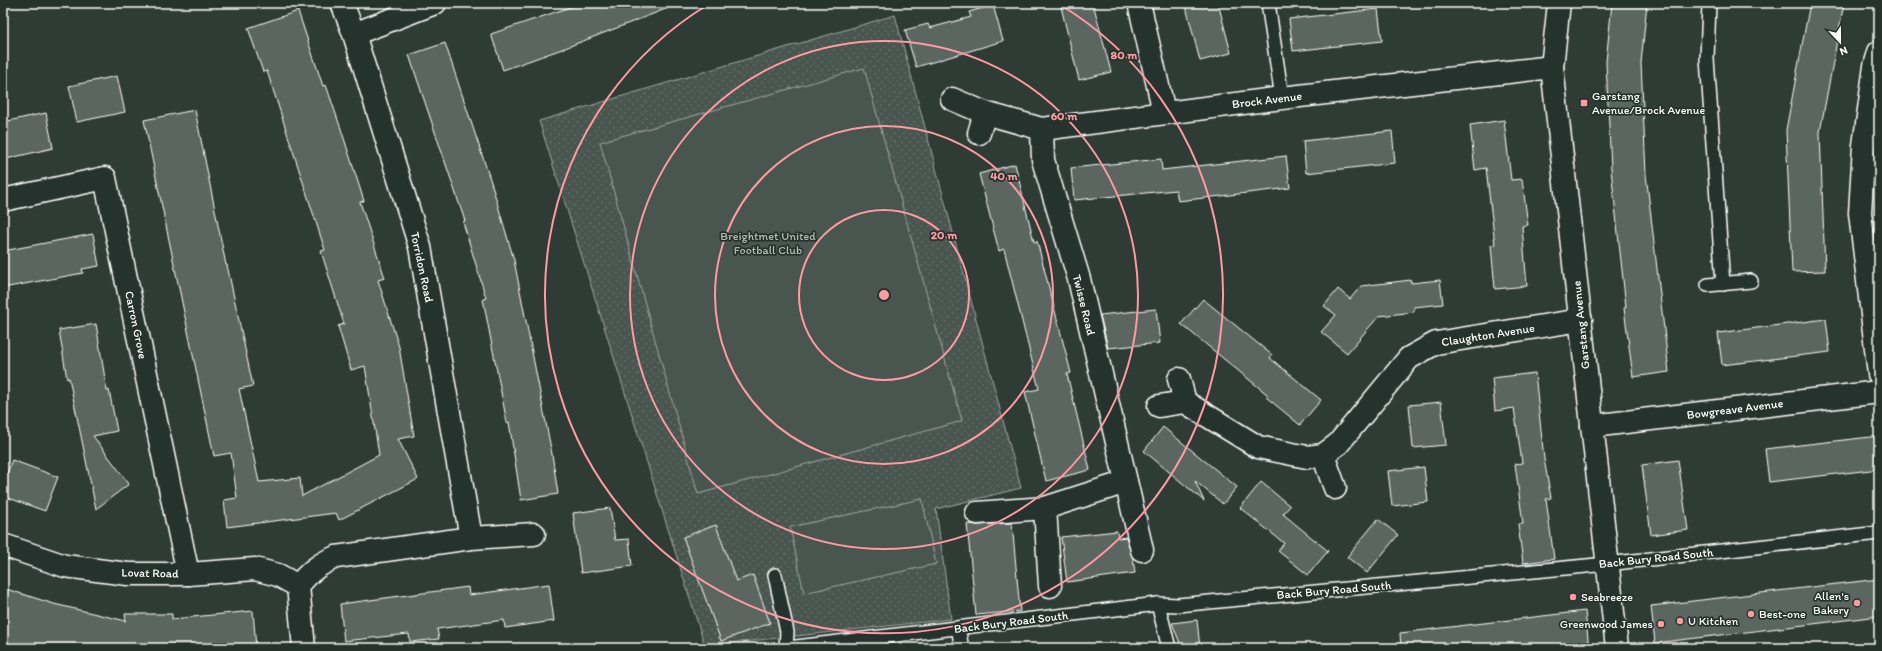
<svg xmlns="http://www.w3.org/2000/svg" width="1882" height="651" font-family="Itim,sans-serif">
<defs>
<pattern id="park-dots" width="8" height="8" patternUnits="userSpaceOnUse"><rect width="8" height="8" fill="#4a544f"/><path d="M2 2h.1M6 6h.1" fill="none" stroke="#656e69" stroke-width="1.8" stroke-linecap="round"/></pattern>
</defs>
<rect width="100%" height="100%" fill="#2f3b35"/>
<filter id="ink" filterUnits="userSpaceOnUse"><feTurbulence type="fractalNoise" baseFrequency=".025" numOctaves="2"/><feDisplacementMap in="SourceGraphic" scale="8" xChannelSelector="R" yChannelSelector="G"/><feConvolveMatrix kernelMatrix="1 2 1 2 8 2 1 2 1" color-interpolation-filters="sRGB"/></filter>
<g filter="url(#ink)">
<path fill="url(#park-dots)" stroke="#a4aaa7" d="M 895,15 L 1021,488 L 936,509 L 951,619 L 705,646 L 539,121 Z"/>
<g fill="#4a544f" stroke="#a4aaa7">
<path d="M 864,68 L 962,421 L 698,494 L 600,142 Z"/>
<path d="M 922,499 L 936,564 L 804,593 L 790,527 Z"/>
</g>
<g fill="#5b6661" stroke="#fff">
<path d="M 582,3 L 675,3 L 676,5 L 565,48 L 503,70 L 491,34 Z"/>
<path d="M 1060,3 L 1093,3 L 1111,72 L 1079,80 Z"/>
<path d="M 1185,3 L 1218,3 L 1231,53 L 1200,61 Z"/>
<path d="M 1612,3 L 1647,3 L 1641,63 L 1646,174 L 1669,372 L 1633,377 L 1624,308 L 1626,307 L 1611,169 L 1606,62 Z"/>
<path d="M 1810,3 L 1844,3 L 1820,132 L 1825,271 L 1792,272 L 1786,130 Z"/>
<path d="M 993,5 L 1003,41 L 916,67 L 905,30 L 928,24 L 930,28 L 971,17 L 969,12 Z"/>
<path d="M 1378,9 L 1382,41 L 1293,51 L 1289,19 Z"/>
<path d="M 298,11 L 323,86 L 326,85 L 341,129 L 364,201 L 360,202 L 385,278 L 378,280 L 399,347 L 414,436 L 398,439 L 418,479 L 339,520 L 336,513 L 227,527 L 224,500 L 237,498 L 231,453 L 214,456 L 144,120 L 195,110 L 226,265 L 227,265 L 253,386 L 239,389 L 259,482 L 300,478 L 302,496 L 379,455 L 365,366 L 351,370 L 338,326 L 344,324 L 321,251 L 325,250 L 267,71 L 263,72 L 248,28 Z"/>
<path d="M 445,43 L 491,182 L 514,260 L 552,454 L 558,494 L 521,500 L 509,422 L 507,423 L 483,299 L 486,298 L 463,222 L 465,221 L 409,55 Z"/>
<path d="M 117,76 L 125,112 L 77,122 L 69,86 Z"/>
<path d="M 46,113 L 53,148 L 6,159 L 3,147 L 3,122 Z"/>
<path d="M 1504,120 L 1511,180 L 1522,179 L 1528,225 L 1522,226 L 1527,286 L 1495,289 L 1491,245 L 1495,245 L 1486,168 L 1475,170 L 1470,125 Z"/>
<path d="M 1392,131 L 1395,163 L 1306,173 L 1303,141 Z"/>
<path d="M 1286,156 L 1290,188 L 1178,201 L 1176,190 L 1074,200 L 1071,168 L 1161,159 L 1162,170 Z"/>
<path d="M 1015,164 L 1034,242 L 1037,241 L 1071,373 L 1067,374 L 1090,470 L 1046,481 L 1025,392 L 1039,389 L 1004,249 L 999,251 L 979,174 Z"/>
<path d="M 93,234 L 99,266 L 82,269 L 83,273 L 3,288 L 3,251 Z"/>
<path d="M 1411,280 L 1411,283 L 1440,280 L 1443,304 L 1414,307 L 1414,312 L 1379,316 L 1347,353 L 1321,332 L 1336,315 L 1324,306 L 1338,289 L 1350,299 L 1361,286 Z"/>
<path d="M 1203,299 L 1272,355 L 1270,358 L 1321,400 L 1300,425 L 1266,397 L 1268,395 L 1181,324 Z"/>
<path d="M 1156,309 L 1160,343 L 1108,348 L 1100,315 Z"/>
<path d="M 1826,319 L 1830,352 L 1722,365 L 1718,333 Z"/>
<path d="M 96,324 L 107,391 L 109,390 L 117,431 L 93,436 L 129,484 L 96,509 L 69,378 L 67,379 L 59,330 Z"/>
<path d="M 1535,373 L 1544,459 L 1551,498 L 1546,499 L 1554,559 L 1523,563 L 1518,524 L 1523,524 L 1515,464 L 1522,463 L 1514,408 L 1495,411 L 1492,378 Z"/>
<path d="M 1441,402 L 1446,445 L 1413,448 L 1409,405 Z"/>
<path d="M 1163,427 L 1237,487 L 1223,504 L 1195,481 L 1204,501 L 1144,451 Z"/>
<path d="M 1879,436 L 1879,469 L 1769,482 L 1765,449 Z"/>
<path d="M 12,460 L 58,477 L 45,511 L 3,496 L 3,484 Z"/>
<path d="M 1678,460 L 1688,530 L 1651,535 L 1642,465 Z"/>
<path d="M 1424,467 L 1428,502 L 1392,506 L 1388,471 Z"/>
<path d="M 1261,482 L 1290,506 L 1283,514 L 1328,551 L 1308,575 L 1278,551 L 1284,543 L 1240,508 Z"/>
<path d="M 610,508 L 615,540 L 629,539 L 632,566 L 581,573 L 573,513 Z"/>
<path d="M 1378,519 L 1398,535 L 1367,573 L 1347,557 Z"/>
<path d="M 1012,523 L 1020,611 L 976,615 L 967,524 L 978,525 Z"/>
<path d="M 716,525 L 736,581 L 753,575 L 770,623 L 721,641 L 683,537 Z"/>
<path d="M 1117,531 L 1118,538 L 1126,537 L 1133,559 L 1135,573 L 1067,582 L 1061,537 Z"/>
<path d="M 1879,579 L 1879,616 L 1655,643 L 1651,606 Z"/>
<path d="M 549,584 L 554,621 L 505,628 L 504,620 L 437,629 L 439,639 L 410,642 L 409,634 L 344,641 L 340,604 L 468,587 L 469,595 Z"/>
<path d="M 3,588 L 54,604 L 126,621 L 125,614 L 172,614 L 172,619 L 253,611 L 256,648 L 20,648 L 3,643 Z"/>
<path d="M 1585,611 L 1589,648 L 1401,648 L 1400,633 Z"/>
<path d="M 1197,620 L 1200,648 L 1182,648 L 1172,623 Z"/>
</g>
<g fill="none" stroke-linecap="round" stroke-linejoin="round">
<g stroke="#fff" stroke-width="16">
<g id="service">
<path d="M 1268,3 L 1282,98"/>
<path d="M 1709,3 L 1707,59 L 1723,284"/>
<path d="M 1708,285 L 1751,281"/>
<path d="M 775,575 L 787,632 L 786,648"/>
<path d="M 1158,604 L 1169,648"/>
<path d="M 958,628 L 962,648"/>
<path d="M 788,648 L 1158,604 L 1178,605 L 1607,564 L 1879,533"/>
</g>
</g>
<g stroke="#fff" stroke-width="25">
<g id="minor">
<path d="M 342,3 L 354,34 L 420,247 L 471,538"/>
<path d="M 1139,3 L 1164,112"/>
<path d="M 1559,3 L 1552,67 L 1617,648"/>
<path d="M 354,34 L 435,3"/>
<path d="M 1879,52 L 1875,66 L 1864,145 L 1860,213 L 1879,374"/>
<path d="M 952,99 L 985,113 L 1042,129 L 1282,98 L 1552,67"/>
<path d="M 1042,129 L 1043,160 L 1079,279 L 1142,550"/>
<path d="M 979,133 L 985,113"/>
<path d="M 3,200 L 105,178 L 188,574"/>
<path d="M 1179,379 L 1185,402 L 1258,447 L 1307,457 L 1323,455 L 1338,444 L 1409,358 L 1436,343 L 1581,320"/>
<path d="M 1159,406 L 1185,402"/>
<path d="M 1592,426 L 1879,392"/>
<path d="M 1323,455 L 1335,488"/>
<path d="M 1045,508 L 1050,586"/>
<path d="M 977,513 L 1045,508 L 1126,482"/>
<path d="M 3,545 L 65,566 L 128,574 L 188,574 L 255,569 L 278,575 L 298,586"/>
<path d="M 304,648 L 298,586 C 309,572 319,564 336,557 L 471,538 L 534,534"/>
</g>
</g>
<use href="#service" stroke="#26332d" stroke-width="13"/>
<use href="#minor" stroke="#26332d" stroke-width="22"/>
</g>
</g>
<g fill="none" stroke="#ff9aa2" stroke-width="2">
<circle cx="884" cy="295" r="85"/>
<circle cx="884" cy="295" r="169"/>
<circle cx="884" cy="295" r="254"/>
<path d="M1059 4A339 339 0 1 1 709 4"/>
</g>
<g fill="#ff9aa2" stroke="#26332d" stroke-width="1.5">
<rect x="1580" y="99" width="8" height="8" rx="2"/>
<circle cx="1573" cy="597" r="4"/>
<circle cx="1857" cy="603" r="4"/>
<circle cx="1751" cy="614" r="4"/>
<circle cx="1680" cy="621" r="4"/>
<circle cx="1661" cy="624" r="4"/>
</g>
<g text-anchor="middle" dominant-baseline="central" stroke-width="3.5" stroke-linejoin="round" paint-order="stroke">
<g font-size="12" fill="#fff" stroke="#26332d" text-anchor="start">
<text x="1592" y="96">Garstang<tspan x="1592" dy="14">Avenue/Brock Avenue</tspan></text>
<text x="1849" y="596" text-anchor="end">Allen's<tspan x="1849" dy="14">Bakery</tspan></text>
<text x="1581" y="597">Seabreeze</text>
<text x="1759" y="614">Best-one</text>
<text x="1688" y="621">U Kitchen</text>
<text x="1653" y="624" text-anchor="end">Greenwood James</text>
</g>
<g font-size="12" fill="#fff" stroke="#26332d">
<text transform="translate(1267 100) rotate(-7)">Brock Avenue</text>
<text transform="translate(422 267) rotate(78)">Torridon Road</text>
<text transform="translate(1084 305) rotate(76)">Twisse Road</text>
<text transform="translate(136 325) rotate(78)">Carron Grove</text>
<text transform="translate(1581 325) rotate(-96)">Garstang Avenue</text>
<text transform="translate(1488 335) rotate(-9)">Claughton Avenue</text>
<text transform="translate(1735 409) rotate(-7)">Bowgreave Avenue</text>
<text transform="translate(1656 558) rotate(-6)">Back Bury Road South</text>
<text transform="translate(150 573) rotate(1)">Lovat Road</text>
<text transform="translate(1334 590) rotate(-5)">Back Bury Road South</text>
<text transform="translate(1011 622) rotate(-7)">Back Bury Road South</text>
</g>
<g font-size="12" fill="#b7bbb9" stroke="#26332d">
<text x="768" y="236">Breightmet United<tspan x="768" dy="14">Football Club</tspan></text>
</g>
</g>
<circle cx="884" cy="295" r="6" fill="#ff9aa2" stroke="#26332d" stroke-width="2"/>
<g font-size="12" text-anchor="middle" font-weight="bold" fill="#ff9aa2" stroke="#26332d" stroke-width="3.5" stroke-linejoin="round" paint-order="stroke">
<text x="1124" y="59">80 m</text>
<text x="1064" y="120">60 m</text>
<text x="1004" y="180">40 m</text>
<text x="944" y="239">20 m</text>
</g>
<rect width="1882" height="651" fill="none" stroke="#26332d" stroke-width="16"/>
<rect x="8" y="8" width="1866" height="635" fill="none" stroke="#fff" stroke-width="1.5" filter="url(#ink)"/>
<g transform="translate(1840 42) rotate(158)" stroke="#26332d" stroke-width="3" paint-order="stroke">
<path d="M0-3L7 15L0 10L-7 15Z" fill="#ffffff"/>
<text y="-6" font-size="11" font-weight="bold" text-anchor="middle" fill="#ffffff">N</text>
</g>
</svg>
